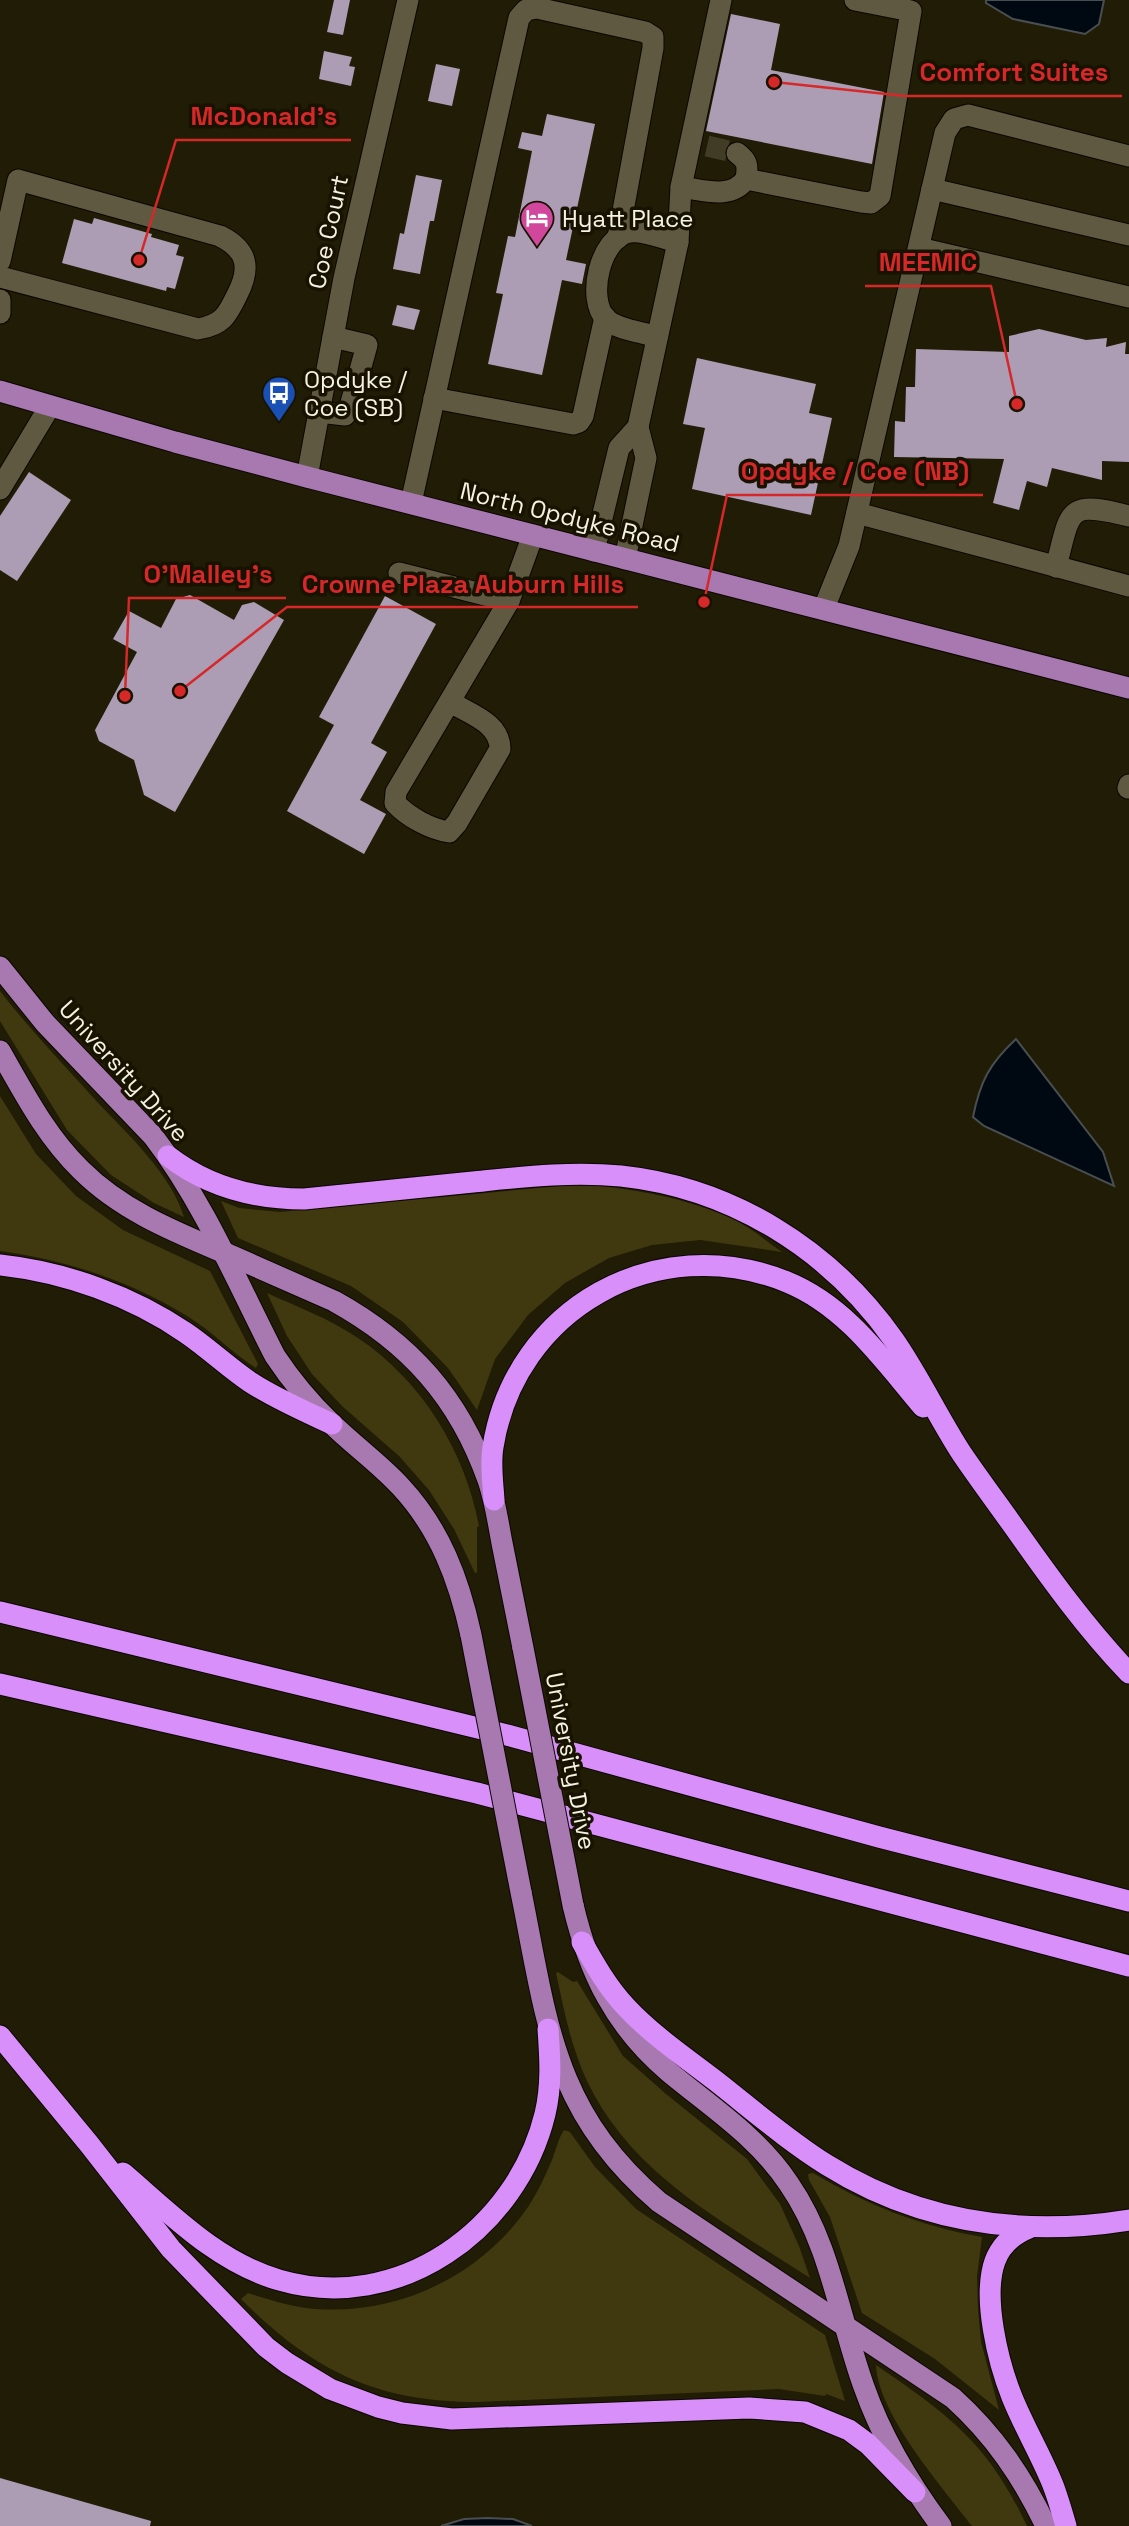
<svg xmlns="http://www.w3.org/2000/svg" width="1129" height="2526" font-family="'Space Grotesk',sans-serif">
<rect width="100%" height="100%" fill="#211c05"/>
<g fill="#40380f">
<path d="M 0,991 C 31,1031 66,1067 100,1105 C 129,1135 172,1176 184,1217 L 154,1203 L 111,1175 L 67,1130 L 0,1021 Z"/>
<path d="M 0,1096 L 36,1154 L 76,1196 L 123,1230 L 210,1271 L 258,1364 L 256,1368 C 232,1353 212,1331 187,1316 C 130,1281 67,1260 0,1251 Z"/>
<path d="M 582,1184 C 634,1189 684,1197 733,1219 C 750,1227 766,1241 782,1252 L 700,1240 L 652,1245 L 609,1258 L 565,1283 L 528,1315 L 495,1359 L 477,1410 L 448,1368 L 403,1322 L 351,1286 L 238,1238 L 221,1201 L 239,1208 L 280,1212 Z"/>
<path d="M 267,1293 C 298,1307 330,1319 358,1338 C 422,1381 465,1451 479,1526 L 477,1527 L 477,1572 L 475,1573 L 454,1529 L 429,1490 L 399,1456 L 342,1406 L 312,1374 L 287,1336 Z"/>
<path d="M 558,1972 L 573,1982 L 577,1981 L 623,2056 L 666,2094 L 747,2159 L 780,2204 L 799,2246 L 810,2278 C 726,2223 632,2176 587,2081 C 571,2047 564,2010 556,1973 Z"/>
<path d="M 564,2130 L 570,2132 L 595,2167 L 636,2209 L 825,2335 L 845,2401 L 826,2394 L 825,2396 L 779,2389 L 478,2402 C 376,2402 312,2370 241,2299 L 248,2293 C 270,2300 292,2307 316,2309 C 398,2315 481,2276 528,2207 C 538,2192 545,2176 552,2160 C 556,2150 558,2139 564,2130 Z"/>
<path d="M 813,2173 C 867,2205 920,2226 982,2237 L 977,2276 L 978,2309 L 981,2342 L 999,2410 L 935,2359 L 862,2313 L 830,2217 L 809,2180 L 808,2174 Z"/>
<path d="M 876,2365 C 949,2415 988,2443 1027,2526 L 972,2526 C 942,2487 878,2414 876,2365 Z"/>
</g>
<g fill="#000912" stroke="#494f51" stroke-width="2">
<path d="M 986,0 L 1104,0 L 1099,24 L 1085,34 L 1013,19 L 986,3 Z"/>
<path d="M 1016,1039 L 1103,1152 L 1114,1186 L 984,1126 L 973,1117 C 980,1082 989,1064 1016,1039 Z"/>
<path d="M 488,2518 L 513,2519 L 532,2526 L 441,2526 L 464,2519 Z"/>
</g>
<g fill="#ac9db5">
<path d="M 334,0 L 350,0 L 343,35 L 327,32 Z"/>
<path d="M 731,14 L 780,24 L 771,70 L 884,92 L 872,164 L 706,131 Z"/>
<path d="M 324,51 L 352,57 L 349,66 L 355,67 L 351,86 L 319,79 Z"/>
<path d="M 436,64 L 460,69 L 452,106 L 428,101 Z"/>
<path d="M 547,114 L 595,124 L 566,260 L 586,264 L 582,284 L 562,280 L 542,375 L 488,364 L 503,294 L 496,293 L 508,236 L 515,237 L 532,151 L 518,148 L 522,132 L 542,136 Z"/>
<path d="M 416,175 L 442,180 L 434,221 L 430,221 L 420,274 L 393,269 L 400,233 L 404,234 Z"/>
<path d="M 94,218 L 152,234 L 151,237 L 179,245 L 176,255 L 184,257 L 175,289 L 167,287 L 166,291 L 62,263 L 74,219 L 92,224 Z"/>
<path d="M 397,305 L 420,310 L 414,330 L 392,325 Z"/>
<path d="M 1039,329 L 1086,340 L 1107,338 L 1106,347 L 1126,342 L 1125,354 L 1129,354 L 1129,462 L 1102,461 L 1102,480 L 1052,468 L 1047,487 L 1027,481 L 1019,510 L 993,503 L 1004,459 L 894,457 L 895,421 L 905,422 L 906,387 L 915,387 L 916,349 L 1009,352 L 1009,336 Z"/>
<path d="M 697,358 L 816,384 L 809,413 L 832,418 L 811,515 L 692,489 L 705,428 L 683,424 Z"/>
<path d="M 29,472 L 71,500 L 17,581 L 0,570 L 0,516 Z"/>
<path d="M 190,595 L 234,620 L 242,605 L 254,602 L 284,620 L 175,812 L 144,795 L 134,760 L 99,741 L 95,730 L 137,652 L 113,639 L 129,611 L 161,628 L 176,599 Z"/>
<path d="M 385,596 L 436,624 L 371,743 L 387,752 L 360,800 L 386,814 L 364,854 L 287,811 L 334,725 L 319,717 Z"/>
<path d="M 0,2478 L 151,2521 L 150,2526 L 0,2526 Z"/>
</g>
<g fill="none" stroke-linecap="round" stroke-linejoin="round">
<path stroke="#413c26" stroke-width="21" stroke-dasharray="21 10" stroke-linecap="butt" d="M 707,146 L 737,153"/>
<g stroke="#0b0600" stroke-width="23">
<g id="minor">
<path d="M 737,153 C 748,161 748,166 746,179"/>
<path d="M 681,187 C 704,190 731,200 746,179 L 861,202 L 871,203 L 880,196 L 911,11 L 855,0"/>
<path d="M 932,189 L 1129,235"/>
<path d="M 919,248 L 1129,297"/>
<path d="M 0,261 L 18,180 L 220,236 C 248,250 251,268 237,295 C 227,316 222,325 198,329 L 0,277"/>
<path d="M 0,300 L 0,313"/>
<path d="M 657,337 C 643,332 617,330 606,319 C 586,299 600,237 630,232 C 644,230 664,239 678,242"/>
<path d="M 434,398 L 573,424 L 579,422 L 583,416 L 605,317"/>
<path d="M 319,412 L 345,415 L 349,410 L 367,345 L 333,337"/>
<path d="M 307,477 L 344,278 L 408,0"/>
<path d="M 0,489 L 50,406"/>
<path d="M 411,503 L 519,18 L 526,10 L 537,8 L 645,32 L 653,37 L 653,48 L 618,238"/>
<path d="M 857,513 L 1129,586"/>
<path d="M 594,551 L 619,448 L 638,427"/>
<path d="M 625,559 L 646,458 L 638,427 L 678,242 L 681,187 L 721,0"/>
<path d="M 1056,567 C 1071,509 1066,500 1129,516"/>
<path d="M 399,573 L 509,601 L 533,535"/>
<path d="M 824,608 L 849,546 L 945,133 L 954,119 L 968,115 L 1129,156"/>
<path d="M 450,702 C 470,714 500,723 500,749 L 457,823 L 449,832 C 430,829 408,817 395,803 L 396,792 L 509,601"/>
<path d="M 1128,788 L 1129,785"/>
</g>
</g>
<g stroke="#0b0600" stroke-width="23">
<g id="major">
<path d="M 0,391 L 175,442 L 307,477 L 1129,688"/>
<path d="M 0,967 L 45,1023 L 153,1136 C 204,1203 237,1282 275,1356 C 291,1380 309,1402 330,1422 C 353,1445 379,1463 401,1487 C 440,1529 459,1580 471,1635"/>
<path d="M 0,1051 C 24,1093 46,1136 81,1170 C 123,1212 178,1233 232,1256 C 266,1271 300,1286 334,1301 C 410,1343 459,1398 488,1480 C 495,1500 498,1522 502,1543 C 509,1578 516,1613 523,1648"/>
<path d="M 521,1892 C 547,2020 552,2111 659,2202 L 953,2398 C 994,2435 1022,2476 1046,2526"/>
<path d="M 573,1905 C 589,1973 615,2026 669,2072 C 711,2107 758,2137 789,2184 C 831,2245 839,2318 864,2387 C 882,2438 909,2483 941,2526"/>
</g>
</g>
<g stroke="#0b0600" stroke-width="23">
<g id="highway">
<path d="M 168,1156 C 208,1187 254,1199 304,1199 C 360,1193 417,1188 473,1182 C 522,1177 571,1171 621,1176 C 732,1188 830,1249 894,1340 C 919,1376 938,1417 962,1454 C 979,1479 997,1503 1014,1527 C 1050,1578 1086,1628 1129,1673"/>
<path d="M 0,1265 C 65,1272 132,1296 186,1333 C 208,1348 228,1367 250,1382 C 276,1399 304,1411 332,1424"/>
<path d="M 494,1500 C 493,1483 490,1464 493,1447 C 515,1308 657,1229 787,1282 C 846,1306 883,1360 923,1407"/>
<path d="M 0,1612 L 507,1735 L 879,1837 L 1129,1901"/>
<path d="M 0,1684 L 477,1793 L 1129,1966"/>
<path d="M 582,1942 C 595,1965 608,1988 626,2007 C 654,2037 689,2060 721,2085 C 755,2112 790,2142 827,2165 C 920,2223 1023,2237 1129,2220"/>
<path d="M 0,2036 L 89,2144 L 171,2249 L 266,2347 L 287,2363 L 330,2389 L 378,2407 L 402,2413 L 452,2419 L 749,2408 L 805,2412 L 849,2430 L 868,2444 L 915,2492"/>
<path d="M 123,2173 C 171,2214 217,2262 279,2280 C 399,2315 517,2229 545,2114 C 552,2085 550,2057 548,2029"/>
<path d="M 1029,2228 C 1014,2234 1001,2245 995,2261 C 982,2297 998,2362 1012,2397 C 1024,2427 1041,2455 1053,2485 C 1058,2498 1062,2512 1066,2526"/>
</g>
</g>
<use href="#minor" stroke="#5e5940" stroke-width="21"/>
<use href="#major" stroke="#a779b0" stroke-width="21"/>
<use href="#highway" stroke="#d88ffa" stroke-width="21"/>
<g stroke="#0b0600" stroke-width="23" stroke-linecap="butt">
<g id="major-bridge">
<path d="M 471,1635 L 521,1892"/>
<path d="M 523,1648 L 573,1905"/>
</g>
</g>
<use href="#major-bridge" stroke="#a779b0" stroke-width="21"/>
</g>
<defs>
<g id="hotel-pin" transform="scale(1.75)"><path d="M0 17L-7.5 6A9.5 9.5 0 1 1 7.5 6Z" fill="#d1479c" stroke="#181300"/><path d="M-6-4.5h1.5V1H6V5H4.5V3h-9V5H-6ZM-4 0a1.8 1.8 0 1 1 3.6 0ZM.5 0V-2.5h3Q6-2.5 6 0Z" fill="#fff"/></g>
<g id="bus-pin" transform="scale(1.75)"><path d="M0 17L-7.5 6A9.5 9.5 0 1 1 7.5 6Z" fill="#1a4fb4" stroke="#181300"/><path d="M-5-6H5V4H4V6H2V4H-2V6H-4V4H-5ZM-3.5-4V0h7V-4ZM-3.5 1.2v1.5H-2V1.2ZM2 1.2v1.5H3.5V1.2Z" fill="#fff"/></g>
</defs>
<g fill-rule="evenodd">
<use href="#hotel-pin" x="537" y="218"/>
<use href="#bus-pin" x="279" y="393"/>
</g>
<g text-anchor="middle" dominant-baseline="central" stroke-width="7" stroke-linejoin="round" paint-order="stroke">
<g font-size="24" fill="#f4f2e3" stroke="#181300" text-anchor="start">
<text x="562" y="218">Hyatt Place</text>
<text x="304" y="379">Opdyke /<tspan x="304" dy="28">Coe (SB)</tspan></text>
</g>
<g font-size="24" fill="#f4f2e3" stroke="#181300">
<text transform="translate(328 232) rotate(-78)">Coe Court</text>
<text transform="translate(570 517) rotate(14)">North Opdyke Road</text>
<text transform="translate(124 1071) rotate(48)">University Drive</text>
<text transform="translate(571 1761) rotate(79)">University Drive</text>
</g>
</g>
<path fill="none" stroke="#d62828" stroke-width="2.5" d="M774 82L905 96H1122M139 260L176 140H351M1017 404L991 286H865M704 602L727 495H983M125 696L129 598H286M180 691L287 607H638"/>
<g fill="#d62828" stroke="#181300" stroke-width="2.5">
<circle cx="774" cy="82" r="7"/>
<circle cx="139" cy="260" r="7"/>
<circle cx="1017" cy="404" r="7"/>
<circle cx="704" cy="602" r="7"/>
<circle cx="125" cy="696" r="7"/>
<circle cx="180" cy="691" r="7"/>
</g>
<g font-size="26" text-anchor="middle" font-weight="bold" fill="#d62828" stroke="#181300" stroke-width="7" stroke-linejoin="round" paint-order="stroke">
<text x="1014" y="81">Comfort Suites</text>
<text x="264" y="125">McDonald's</text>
<text x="928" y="271">MEEMIC</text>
<text x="855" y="480">Opdyke / Coe (NB)</text>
<text x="208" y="583">O'Malley's</text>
<text x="463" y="593">Crowne Plaza Auburn Hills</text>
</g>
</svg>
